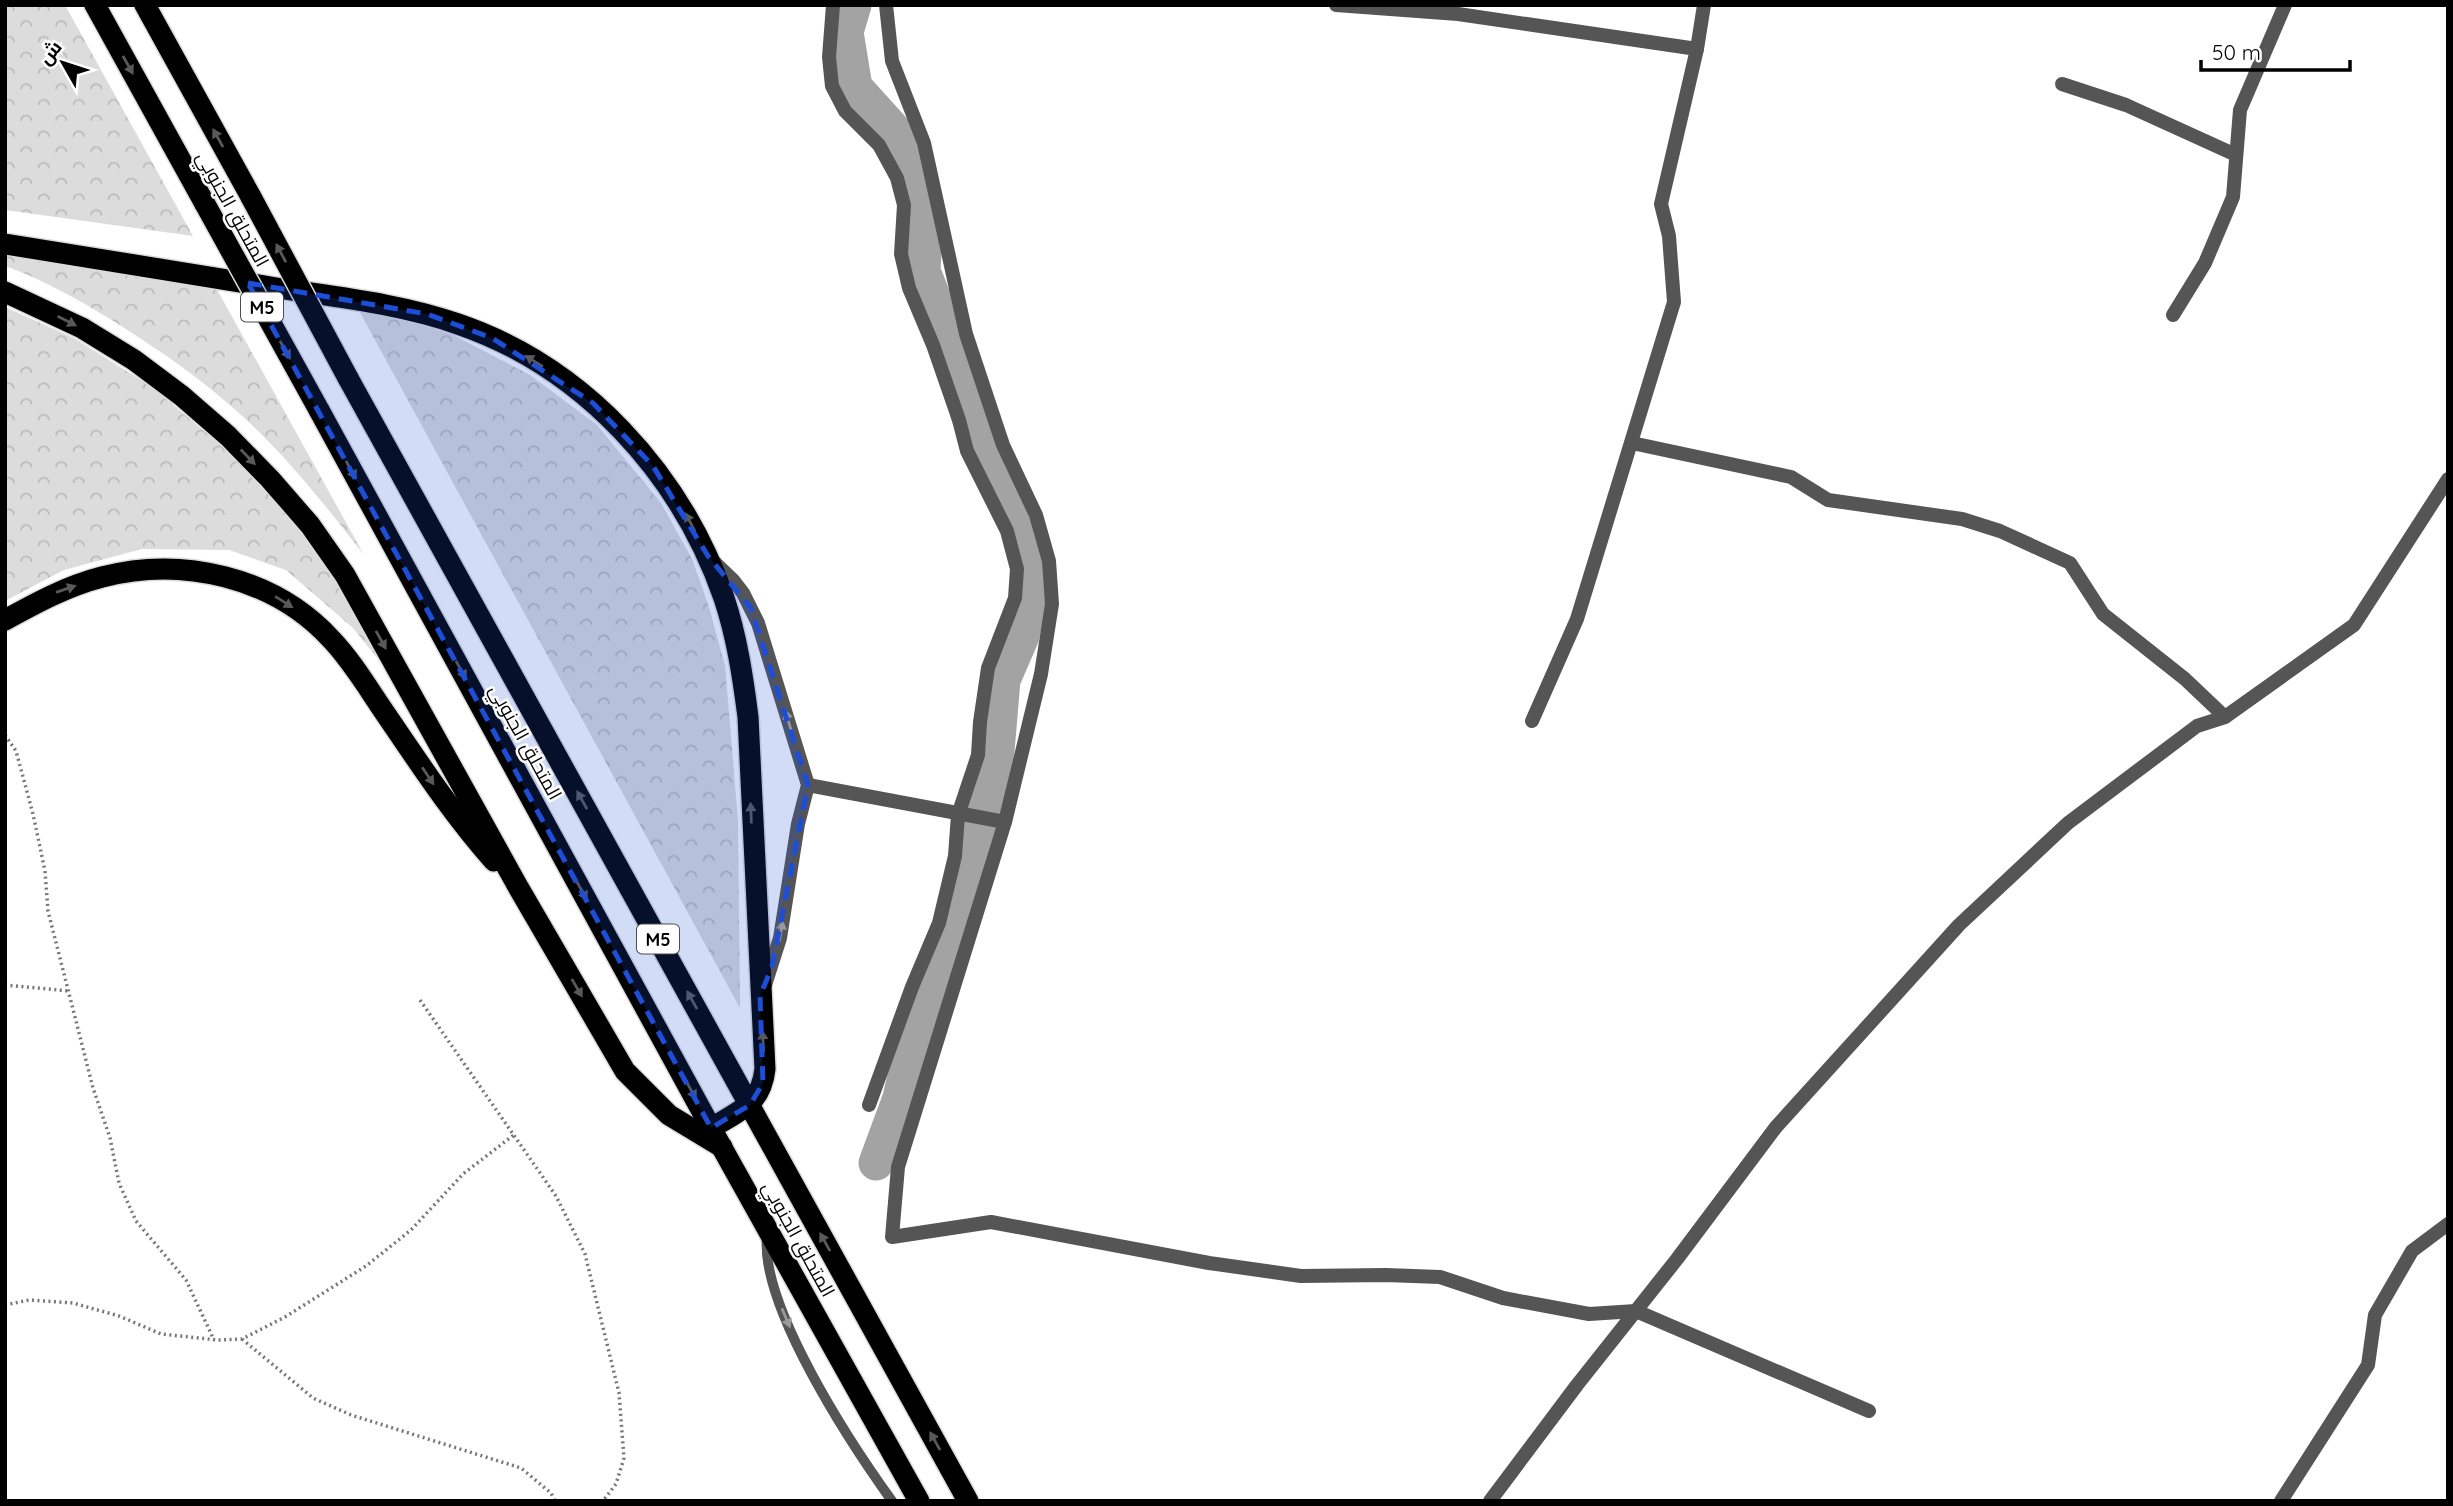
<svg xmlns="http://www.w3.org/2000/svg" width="2453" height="1506" font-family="Quicksand,Cairo,sans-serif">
<defs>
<pattern id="forest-crowns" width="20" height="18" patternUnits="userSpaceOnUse" patternTransform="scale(1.75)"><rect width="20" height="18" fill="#dcdcdc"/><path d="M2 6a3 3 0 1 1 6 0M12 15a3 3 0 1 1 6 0" fill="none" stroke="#bbb"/></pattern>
</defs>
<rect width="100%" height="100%" fill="#fff"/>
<g fill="url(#forest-crowns)">
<path d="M 5,5 L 65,5 L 193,236 L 5,210 Z"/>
<path d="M 5,255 L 214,284 L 364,555 C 329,510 293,464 252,425 C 209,384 160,350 110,319 C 77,299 42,279 5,266 Z"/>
<path d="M 5,307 L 74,338 L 152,387 L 237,459 L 299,521 L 351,594 L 403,690 L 353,628 L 286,570 L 229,550 L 142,549 L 64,570 L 5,601 Z"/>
<path d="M 357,307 L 451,334 L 530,375 L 597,425 L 661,503 L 692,559 L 709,607 L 725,666 L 738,821 L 740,1008 Z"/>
</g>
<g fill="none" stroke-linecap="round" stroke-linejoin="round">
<path stroke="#a3a3a3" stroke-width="35" d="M 854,5 L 846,32 L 855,87 L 893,129 L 917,174 L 926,215 L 923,271 L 953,347 L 968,414 L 987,462 L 1017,514 L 1034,575 L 1022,636 L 1003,680 L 997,751 L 956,939 L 930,994 L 908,1063 L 900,1098 L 876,1163"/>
<g stroke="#dbdbdb" stroke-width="24">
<g id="highway">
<path d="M 95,5 L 205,204"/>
<path d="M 145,5 L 251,197"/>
<path d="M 5,244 C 94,258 183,272 271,287 C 334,297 398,303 458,324 C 584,367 681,474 724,598 C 737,637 743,678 748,717 L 765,1069 C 761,1105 739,1111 711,1128"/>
<path d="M 5,292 L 82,328 L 134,360 L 182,396 L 228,436 L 270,479 L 310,525 L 345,575 L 517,885 L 625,1071 L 669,1115 L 722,1147"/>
<path d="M 348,378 L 968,1501"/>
<path d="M 319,410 L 711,1128 L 919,1501"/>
<path d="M 5,620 C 36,603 67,586 102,577 C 182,556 274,577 331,639 C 353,662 369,690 387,716 C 421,766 454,816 494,861"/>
</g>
</g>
<g stroke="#777" stroke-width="3.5" stroke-dasharray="2 3.5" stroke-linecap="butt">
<path d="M 5,735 L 16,751 L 33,814 L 45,871 L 48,911 L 93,1088 L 110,1138 L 119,1183 L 136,1221 L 186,1280 L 214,1340"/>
<path d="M 5,985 L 69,991"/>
<path d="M 420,1000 L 556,1196 L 585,1254 L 619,1393 L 624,1458 L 616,1484 L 603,1501"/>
<path d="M 5,1305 L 29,1300 L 73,1303 L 119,1316 L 161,1334 L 218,1340 L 242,1339 L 285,1317 L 366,1266 L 411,1230 L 463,1174 L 515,1134"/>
<path d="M 242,1339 L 313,1398 L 351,1415 L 521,1468 L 551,1493 L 555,1501"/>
</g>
<path stroke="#555" stroke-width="10" d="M 767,1237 C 760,1306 851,1444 892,1501"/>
<g stroke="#555" stroke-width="14">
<path d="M 833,5 L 829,57 L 832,86 L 845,111 L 879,145 L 897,178 L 904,205 L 901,254 L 909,288 L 933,345 L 959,420 L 967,451 L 1007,531 L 1017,569 L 1015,598 L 988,668 L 980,722 L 978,755 L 958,815 L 955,856 L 939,923 L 912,987 L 869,1105"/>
<path d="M 886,5 L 892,61 L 924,143 L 966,334 L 1003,445 L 1036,515 L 1049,561 L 1052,604 L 1041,674 L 1005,822 L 898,1167 L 892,1237 L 991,1222 L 1209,1263 L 1301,1276 L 1386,1275 L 1440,1277 L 1503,1298 L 1589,1314 L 1636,1311 L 1869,1411"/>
<path d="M 1336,5 L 1458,14 L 1697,49"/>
<path d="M 2062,84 L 2126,105 L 2236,155"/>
<path d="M 2173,315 L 2205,263 L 2233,197 L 2240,110 L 2285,5"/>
<path d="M 1632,443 L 1791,477 L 1828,500 L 1962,519 L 2000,531 L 2070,563 L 2103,614 L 2185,679 L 2225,717"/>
<path d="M 711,559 L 733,580 L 743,593 L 758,623 L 808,785 L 798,824 L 780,938 L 765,985"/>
<path d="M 1532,721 L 1577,619 L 1674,302 L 1669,236 L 1661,204 L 1697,49 L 1704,5"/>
<path d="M 808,785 L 1005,822"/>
<path d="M 1490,1501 L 1577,1385 L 1677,1259 L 1776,1127 L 1959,925 L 2068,823 L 2197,726 L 2225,717 L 2354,625 L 2448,479"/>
<path d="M 2281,1501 L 2368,1365 L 2375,1315 L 2412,1251 L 2448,1224"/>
</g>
<use href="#highway" stroke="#000" stroke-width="21"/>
<g stroke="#dbdbdb" stroke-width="24" stroke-linecap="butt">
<g id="highway-bridge">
<path d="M 251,197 L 348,378"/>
<path d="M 205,204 L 319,410"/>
</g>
</g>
<use href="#highway-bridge" stroke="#000" stroke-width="21"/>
</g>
<defs><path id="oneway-solid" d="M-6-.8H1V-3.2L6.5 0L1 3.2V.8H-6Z" transform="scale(1.75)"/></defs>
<g fill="#595959">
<use href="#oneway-solid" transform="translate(128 65) rotate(61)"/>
<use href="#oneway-solid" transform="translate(218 138) rotate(-119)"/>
<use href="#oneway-solid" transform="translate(281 253) rotate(-118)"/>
<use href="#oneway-solid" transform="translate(67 321) rotate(27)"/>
<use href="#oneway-solid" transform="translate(285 350) rotate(61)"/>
<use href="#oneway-solid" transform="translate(534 361) rotate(-148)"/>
<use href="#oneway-solid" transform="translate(248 457) rotate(46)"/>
<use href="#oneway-solid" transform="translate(351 470) rotate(61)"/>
<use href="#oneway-solid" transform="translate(690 522) rotate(-118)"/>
<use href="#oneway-solid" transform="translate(66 589) rotate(-19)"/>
<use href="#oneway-solid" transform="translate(284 602) rotate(32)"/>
<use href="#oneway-solid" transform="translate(381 640) rotate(61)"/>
<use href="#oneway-solid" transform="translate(461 670) rotate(61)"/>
<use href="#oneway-solid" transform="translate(428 776) rotate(56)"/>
<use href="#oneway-solid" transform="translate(582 800) rotate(-119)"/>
<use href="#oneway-solid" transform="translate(751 813) rotate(-92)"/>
<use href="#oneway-solid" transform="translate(582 891) rotate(61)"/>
<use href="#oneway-solid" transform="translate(577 988) rotate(60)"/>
<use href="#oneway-solid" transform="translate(692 1000) rotate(-119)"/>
<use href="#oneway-solid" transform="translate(763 1041) rotate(-94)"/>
<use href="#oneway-solid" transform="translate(691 1090) rotate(61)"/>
<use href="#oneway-solid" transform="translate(825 1242) rotate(-119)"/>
<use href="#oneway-solid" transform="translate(935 1441) rotate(-119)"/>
</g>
<g fill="#999">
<use href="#oneway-solid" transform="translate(788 720) rotate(-107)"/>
<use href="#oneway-solid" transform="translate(781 931) rotate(-80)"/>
<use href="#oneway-solid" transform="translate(786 1318) rotate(67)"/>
</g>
<path fill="#1d4ed8" fill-opacity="0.2" stroke="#1d4ed8" stroke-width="5" stroke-dasharray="14 9" stroke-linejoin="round" d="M 248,283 L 427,314 L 492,338 L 593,403 L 653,466 L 708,556 L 751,608 L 808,785 L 772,967 L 760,996 L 763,1083 L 750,1105 L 711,1128 Z"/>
<g text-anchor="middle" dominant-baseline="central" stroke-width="5" stroke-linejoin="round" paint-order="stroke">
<g fill="#fff" stroke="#4c4c4c" stroke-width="2">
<rect x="241" y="292.5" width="42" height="29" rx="5"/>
<rect x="637" y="924.5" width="42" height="29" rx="5"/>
</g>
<g font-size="18" font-weight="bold" fill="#000">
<text x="262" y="307">M5</text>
<text x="658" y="939">M5</text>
</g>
<g font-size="19" fill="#000" stroke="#fff">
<text transform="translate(233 209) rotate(61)">المتحلق الجنوبي</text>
<text transform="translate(526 742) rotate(61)">المتحلق الجنوبي</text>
<text transform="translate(799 1239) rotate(61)">المتحلق الجنوبي</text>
</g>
</g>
<rect width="2453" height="1506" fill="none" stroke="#000000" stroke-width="14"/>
<g transform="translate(63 63) rotate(309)" stroke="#ffffff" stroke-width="5" paint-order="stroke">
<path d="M0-5L12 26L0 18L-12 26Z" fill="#000000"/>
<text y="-10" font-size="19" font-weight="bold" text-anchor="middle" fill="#000000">ش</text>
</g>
<path d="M2201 60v10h149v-10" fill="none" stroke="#000000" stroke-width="3.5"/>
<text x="2212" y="60" font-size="21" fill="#000000" stroke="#ffffff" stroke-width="5" paint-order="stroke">50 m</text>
</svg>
